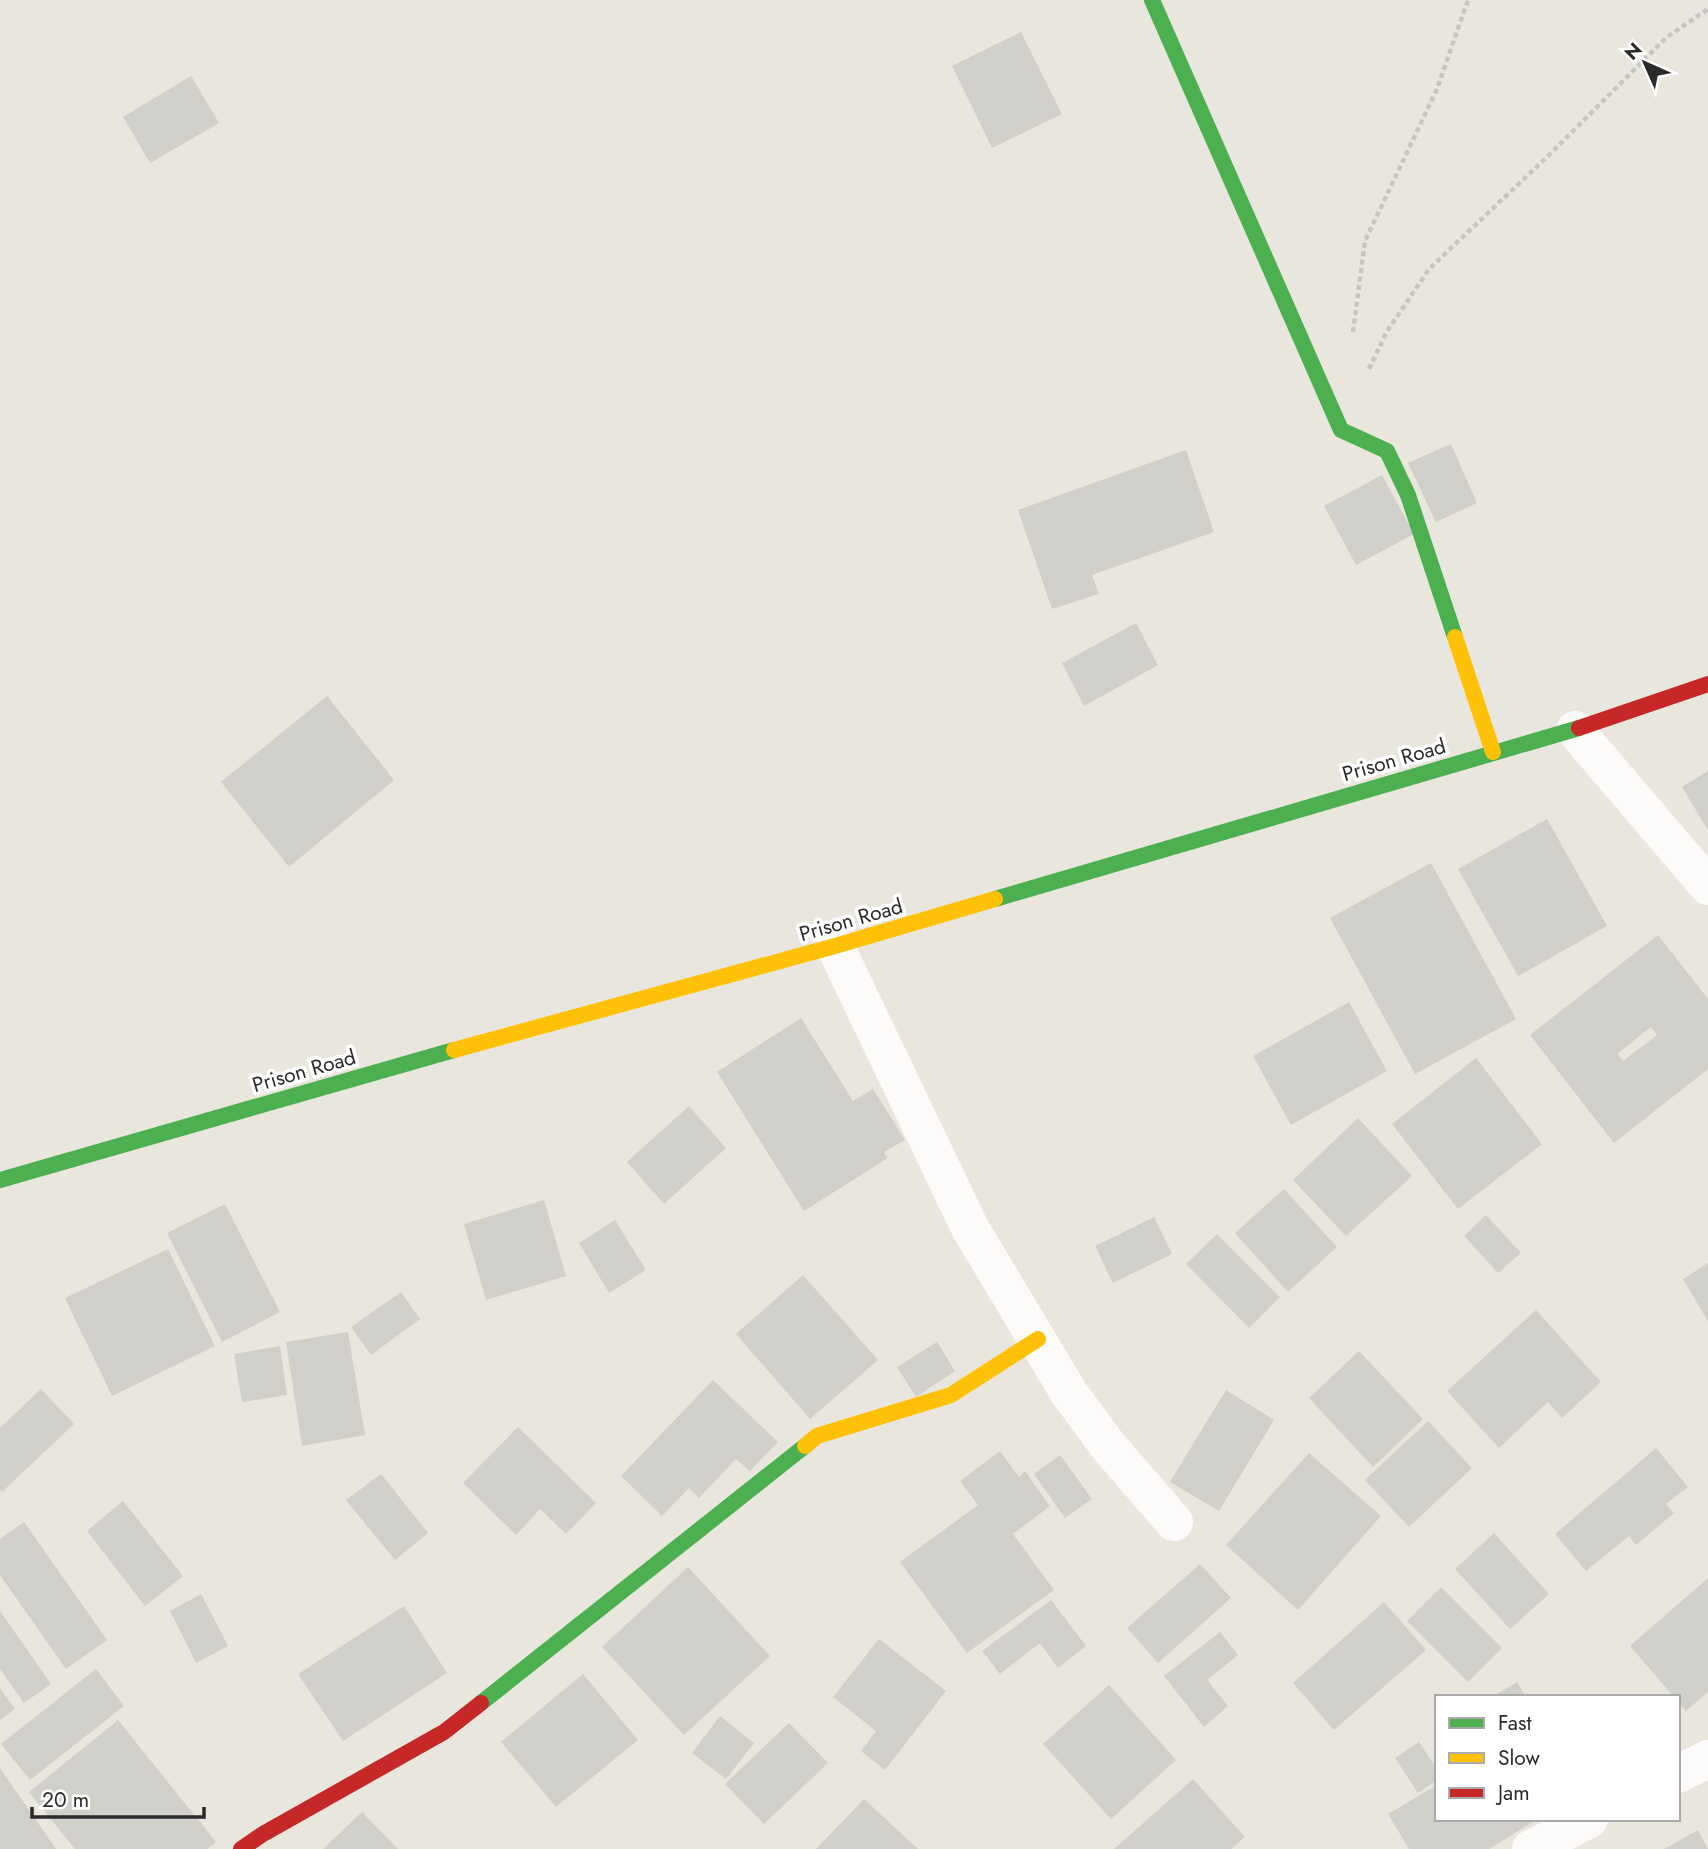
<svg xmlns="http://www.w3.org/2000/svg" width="1708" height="1849" font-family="Jost,sans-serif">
<rect width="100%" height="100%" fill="#e9e6de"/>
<g fill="#d1cfc9" fill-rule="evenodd">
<path d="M 1021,32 L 1062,114 L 992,148 L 952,66 Z"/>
<path d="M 191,76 L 219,123 L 150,163 L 123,117 Z"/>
<path d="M 1451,444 L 1477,503 L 1436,522 L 1408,463 Z"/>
<path d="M 1186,450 L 1214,532 L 1092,575 L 1099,594 L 1052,609 L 1018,510 Z"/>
<path d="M 1382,475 L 1414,534 L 1356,565 L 1324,506 Z"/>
<path d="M 1136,623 L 1158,665 L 1084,706 L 1062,663 Z"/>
<path d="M 327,696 L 394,780 L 289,867 L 221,782 Z"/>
<path d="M 1708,771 L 1708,830 L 1682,787 Z"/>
<path d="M 1547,819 L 1607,926 L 1518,976 L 1458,869 Z"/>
<path d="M 1431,863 L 1516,1019 L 1415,1074 L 1330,918 Z"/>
<path d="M 1658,935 L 1708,999 L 1708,1069 L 1614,1143 L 1530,1035 ZM 1651,1027 L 1657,1035 L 1623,1061 L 1617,1054 Z"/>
<path d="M 1349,1002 L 1387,1071 L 1291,1125 L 1253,1056 Z"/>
<path d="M 801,1018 L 853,1101 L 873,1089 L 905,1140 L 884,1152 L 888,1158 L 804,1211 L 717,1072 Z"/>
<path d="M 1476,1058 L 1542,1144 L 1458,1209 L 1392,1124 Z"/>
<path d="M 689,1106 L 726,1148 L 664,1204 L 627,1162 Z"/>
<path d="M 1358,1118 L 1412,1176 L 1346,1236 L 1293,1180 Z"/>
<path d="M 1284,1189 L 1337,1247 L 1288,1292 L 1235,1233 Z"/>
<path d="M 544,1200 L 566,1276 L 486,1300 L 464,1224 Z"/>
<path d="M 225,1204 L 280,1312 L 222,1342 L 167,1233 Z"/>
<path d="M 1486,1215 L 1521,1253 L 1498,1273 L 1464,1236 Z"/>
<path d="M 1154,1217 L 1172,1254 L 1113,1283 L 1095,1246 Z"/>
<path d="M 615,1220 L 646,1270 L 609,1293 L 579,1243 Z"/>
<path d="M 1217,1234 L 1280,1297 L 1249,1328 L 1186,1264 Z"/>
<path d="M 168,1249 L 215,1346 L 112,1396 L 65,1298 Z"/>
<path d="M 1708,1263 L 1708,1321 L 1683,1279 Z"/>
<path d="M 803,1275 L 878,1360 L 810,1419 L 736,1334 Z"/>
<path d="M 401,1292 L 420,1319 L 371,1355 L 351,1327 Z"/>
<path d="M 1536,1310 L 1601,1382 L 1562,1418 L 1548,1402 L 1499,1448 L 1447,1391 Z"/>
<path d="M 348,1332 L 365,1435 L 302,1446 L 286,1342 Z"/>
<path d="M 937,1342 L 955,1371 L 916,1397 L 897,1367 Z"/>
<path d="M 280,1346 L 287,1395 L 242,1402 L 234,1354 Z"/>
<path d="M 1359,1351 L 1423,1419 L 1373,1467 L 1309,1398 Z"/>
<path d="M 713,1380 L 778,1442 L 750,1471 L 736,1459 L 699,1498 L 689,1488 L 662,1516 L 621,1476 Z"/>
<path d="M 41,1389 L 74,1424 L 2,1492 L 0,1490 L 0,1428 Z"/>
<path d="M 1226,1390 L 1274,1420 L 1219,1511 L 1170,1482 Z"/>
<path d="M 1428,1421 L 1472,1468 L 1409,1527 L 1365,1480 Z"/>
<path d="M 518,1427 L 596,1503 L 566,1534 L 540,1509 L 516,1535 L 463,1483 Z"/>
<path d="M 1656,1448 L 1688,1487 L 1666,1504 L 1674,1513 L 1636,1545 L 1629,1536 L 1586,1571 L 1555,1534 Z"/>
<path d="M 1000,1451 L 1019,1477 L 1025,1471 L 1050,1506 L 1013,1534 L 1054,1590 L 967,1653 L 900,1562 L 978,1505 L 960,1481 Z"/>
<path d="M 1309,1453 L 1381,1516 L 1298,1610 L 1226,1545 Z"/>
<path d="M 1060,1455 L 1092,1499 L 1065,1518 L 1034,1474 Z"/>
<path d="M 381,1474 L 428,1533 L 395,1560 L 346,1500 Z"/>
<path d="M 123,1501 L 183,1576 L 145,1606 L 87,1531 Z"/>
<path d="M 24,1522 L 107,1640 L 66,1669 L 0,1575 L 0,1539 Z"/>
<path d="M 1494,1533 L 1549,1594 L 1510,1629 L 1455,1569 Z"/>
<path d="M 1200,1564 L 1231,1598 L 1158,1663 L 1127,1628 Z"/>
<path d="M 688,1567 L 770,1656 L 684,1735 L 602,1647 Z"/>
<path d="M 1708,1578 L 1708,1692 L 1686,1711 L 1678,1702 L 1678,1697 L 1674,1697 L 1630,1646 Z"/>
<path d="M 1441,1587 L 1502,1648 L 1468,1682 L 1407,1621 Z"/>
<path d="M 201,1594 L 228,1646 L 196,1663 L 170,1611 Z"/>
<path d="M 1051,1600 L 1086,1646 L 1058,1668 L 1040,1643 L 1000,1674 L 982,1651 Z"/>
<path d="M 1384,1602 L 1426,1650 L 1334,1730 L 1293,1683 Z"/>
<path d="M 404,1606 L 447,1673 L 343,1741 L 298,1674 Z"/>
<path d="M 0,1611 L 51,1684 L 24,1703 L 0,1669 Z"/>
<path d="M 1220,1632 L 1238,1655 L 1207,1680 L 1228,1706 L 1204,1727 L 1164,1676 Z"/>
<path d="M 879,1639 L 946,1691 L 885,1770 L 861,1751 L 876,1731 L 833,1697 Z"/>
<path d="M 96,1669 L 124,1706 L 30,1780 L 1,1744 Z"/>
<path d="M 583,1674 L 638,1740 L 556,1807 L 501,1742 Z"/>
<path d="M 1517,1682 L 1526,1697 L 1492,1697 Z"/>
<path d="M 1109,1685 L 1176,1760 L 1111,1819 L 1043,1744 Z"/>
<path d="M 0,1688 L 15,1709 L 0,1720 Z"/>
<path d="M 720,1716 L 754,1743 L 726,1779 L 692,1753 Z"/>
<path d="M 118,1720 L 216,1842 L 207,1849 L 75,1849 L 29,1792 Z"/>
<path d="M 789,1723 L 828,1763 L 764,1824 L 725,1784 Z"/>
<path d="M 1419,1742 L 1437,1769 L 1437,1780 L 1418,1793 L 1395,1758 Z"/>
<path d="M 0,1768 L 56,1849 L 0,1849 Z"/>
<path d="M 1193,1779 L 1245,1837 L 1231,1849 L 1114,1849 Z"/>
<path d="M 1437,1785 L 1437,1819 L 1538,1819 L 1489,1849 L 1409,1849 L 1388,1814 Z"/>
<path d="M 864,1799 L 918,1849 L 816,1849 Z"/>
<path d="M 362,1812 L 398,1849 L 323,1849 Z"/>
<path d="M 1698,1830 L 1708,1849 L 1664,1849 Z"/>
</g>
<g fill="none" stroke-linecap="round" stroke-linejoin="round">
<g stroke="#c6c5c5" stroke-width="4.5" stroke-dasharray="5 3.5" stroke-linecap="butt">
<path d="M 1353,332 L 1365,241 L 1437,89 L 1468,0"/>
<path d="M 1369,369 L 1386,333 L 1429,269 L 1548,156 L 1667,37 L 1708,9"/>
</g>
<g stroke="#fcfbfa" stroke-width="38">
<path d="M 1575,730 L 1708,886"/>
<path d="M 835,946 L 970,1228 L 1069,1393 L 1109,1447 L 1174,1522"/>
<path d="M 1678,1774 L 1708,1759"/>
<path d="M 1531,1849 L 1589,1819"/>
</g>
<g stroke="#4caf50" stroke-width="16">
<path d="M 1152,0 L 1341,430 L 1387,451 L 1408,495 L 1455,637"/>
<path d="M 995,899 L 1579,728"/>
<path d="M 0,1180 L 454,1050"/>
<path d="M 481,1703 L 805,1446"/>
</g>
<g stroke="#ffc107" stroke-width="16">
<path d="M 1455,637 L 1493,752"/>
<path d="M 454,1050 L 835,946 L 995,899"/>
<path d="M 805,1446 L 817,1436 L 951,1395 L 1038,1339"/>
</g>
<g stroke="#c62828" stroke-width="16">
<path d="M 1579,728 L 1708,684"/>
<path d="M 241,1849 L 263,1834 L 444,1732 L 481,1703"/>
</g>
</g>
<g text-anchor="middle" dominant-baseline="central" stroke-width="7" stroke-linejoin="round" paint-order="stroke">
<g font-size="21" fill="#2a2a2a" stroke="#fff">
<text transform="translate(1394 760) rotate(-16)">Prison Road</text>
<text transform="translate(851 920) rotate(-16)">Prison Road</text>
<text transform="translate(304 1071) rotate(-16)">Prison Road</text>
</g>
</g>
<rect x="1435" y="1695" width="245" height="126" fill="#ffffff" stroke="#aaaaaa" stroke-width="2"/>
<rect x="1449" y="1718" width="35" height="10" fill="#4caf50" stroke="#aaaaaa" stroke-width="2"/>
<text x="1498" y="1730" font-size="21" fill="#2a2a2a">Fast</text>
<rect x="1449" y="1753" width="35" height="10" fill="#ffc107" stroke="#aaaaaa" stroke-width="2"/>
<text x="1498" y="1765" font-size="21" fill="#2a2a2a">Slow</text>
<rect x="1449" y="1788" width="35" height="10" fill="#c62828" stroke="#aaaaaa" stroke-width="2"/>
<text x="1498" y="1800" font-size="21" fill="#2a2a2a">Jam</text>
<g transform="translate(1645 63) rotate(315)" stroke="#ffffff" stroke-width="5" paint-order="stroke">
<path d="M0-5L12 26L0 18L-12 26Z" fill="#2a2a2a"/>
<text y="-10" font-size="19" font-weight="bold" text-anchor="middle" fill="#2a2a2a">N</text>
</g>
<path d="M32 1807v10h172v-10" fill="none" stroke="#2a2a2a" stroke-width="3.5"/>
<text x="42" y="1807" font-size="21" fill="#2a2a2a" stroke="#ffffff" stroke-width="5" paint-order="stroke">20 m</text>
</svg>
